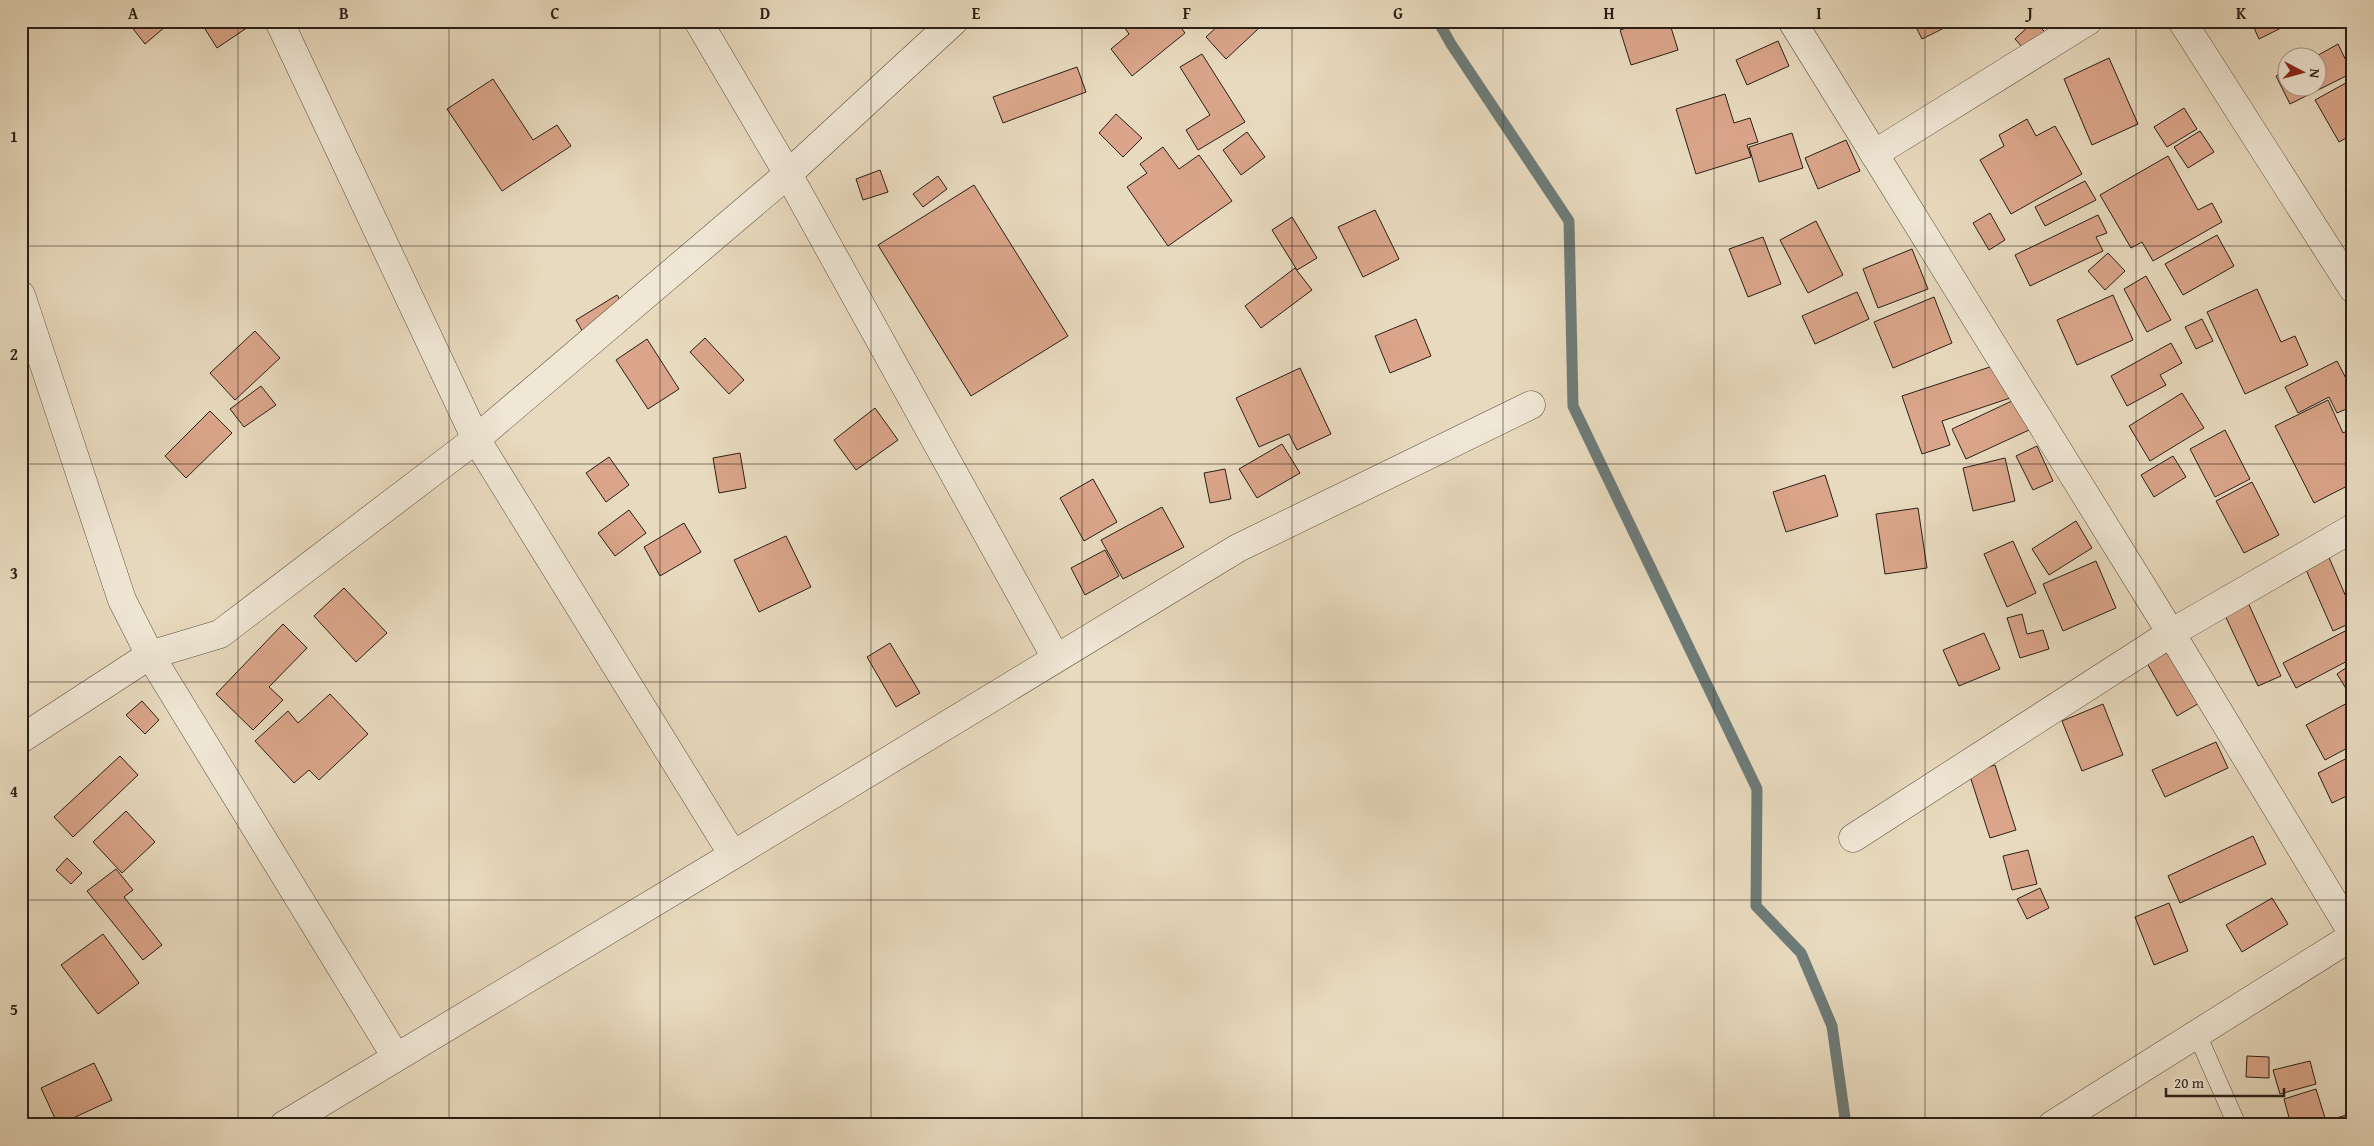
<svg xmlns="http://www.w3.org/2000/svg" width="2374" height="1146" font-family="'Gentium Book Plus',serif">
<rect width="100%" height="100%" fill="#e8dabe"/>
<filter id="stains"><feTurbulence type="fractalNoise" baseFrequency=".004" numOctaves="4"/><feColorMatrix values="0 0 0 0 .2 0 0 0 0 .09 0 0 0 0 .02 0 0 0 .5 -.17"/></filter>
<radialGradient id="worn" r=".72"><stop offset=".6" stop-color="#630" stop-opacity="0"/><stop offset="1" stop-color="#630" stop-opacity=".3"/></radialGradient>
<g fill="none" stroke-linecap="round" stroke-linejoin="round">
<path stroke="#6d7b78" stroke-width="11" d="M 1438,21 L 1451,44 L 1569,221 L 1573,406 L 1757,789 L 1756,906 L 1801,953 L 1832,1026 L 1846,1125"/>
</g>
<g fill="#daa58a" stroke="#2a1f17">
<path d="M 127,21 L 172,21 L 145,44 Z"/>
<path d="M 200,21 L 257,21 L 217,48 Z"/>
<path d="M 1120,21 L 1176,21 L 1185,33 L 1132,76 L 1111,49 L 1129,34 Z"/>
<path d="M 1223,21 L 1251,21 L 1258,29 L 1226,59 L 1206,37 Z"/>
<path d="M 1648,21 L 1669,21 L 1678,50 L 1631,65 L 1620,30 Z"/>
<path d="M 1913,21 L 1941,21 L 1944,28 L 1922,39 Z"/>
<path d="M 2034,21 L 2051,38 L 2031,57 L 2015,39 Z"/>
<path d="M 2251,21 L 2295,21 L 2259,39 Z"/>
<path d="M 1778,41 L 1789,66 L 1747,85 L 1736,60 Z"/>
<path d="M 2338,44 L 2352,73 L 2290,104 L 2276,76 L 2286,71 L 2286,88 L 2316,88 L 2316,58 L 2313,58 Z"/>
<path d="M 1202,54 L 1245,122 L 1198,150 L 1186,130 L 1210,115 L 1180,67 Z"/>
<path d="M 2109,58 L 2138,124 L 2092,145 L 2064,79 Z"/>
<path d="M 1077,67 L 1086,92 L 1003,123 L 993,97 Z"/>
<path d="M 493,79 L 533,140 L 557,125 L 571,146 L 502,191 L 447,109 Z"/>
<path d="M 2353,79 L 2353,134 L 2339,142 L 2315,100 Z"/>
<path d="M 1725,94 L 1734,123 L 1750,118 L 1758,142 L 1747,145 L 1751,157 L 1696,174 L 1676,109 Z"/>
<path d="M 2184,108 L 2197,129 L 2167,147 L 2154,127 Z"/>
<path d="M 1116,114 L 1142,138 L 1123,157 L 1099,133 Z"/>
<path d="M 2027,119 L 2036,136 L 2055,126 L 2082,174 L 2011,214 L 1980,160 L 2004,146 L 1999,135 Z"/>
<path d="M 2200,131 L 2214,152 L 2188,168 L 2174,147 Z"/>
<path d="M 1247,132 L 1265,157 L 1241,175 L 1223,150 Z"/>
<path d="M 1792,133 L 1803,168 L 1759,182 L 1749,147 Z"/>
<path d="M 1846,140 L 1860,171 L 1818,189 L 1805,158 Z"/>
<path d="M 1163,147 L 1179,169 L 1199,155 L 1232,201 L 1168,246 L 1127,187 L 1147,173 L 1140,164 Z"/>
<path d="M 2168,156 L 2198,210 L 2212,203 L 2222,222 L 2153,261 L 2142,242 L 2131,248 L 2100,195 Z"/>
<path d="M 880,170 L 888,192 L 863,200 L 856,179 Z"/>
<path d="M 938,176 L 947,189 L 923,207 L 913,194 Z"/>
<path d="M 2085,181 L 2096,200 L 2045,226 L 2035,207 Z"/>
<path d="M 974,185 L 1068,336 L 971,396 L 878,245 Z"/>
<path d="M 2353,185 L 2353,203 L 2345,190 Z"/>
<path d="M 1375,210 L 1399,259 L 1363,277 L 1338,227 Z"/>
<path d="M 1990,213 L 2005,240 L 1989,250 L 1973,223 Z"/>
<path d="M 2098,215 L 2107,233 L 2096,237 L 2103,251 L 2030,286 L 2015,255 Z"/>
<path d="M 1292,217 L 1317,258 L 1297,270 L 1272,230 Z"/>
<path d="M 1816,221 L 1843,275 L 1808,293 L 1780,240 Z"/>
<path d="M 2217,235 L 2234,266 L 2183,295 L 2165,264 Z"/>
<path d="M 1763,237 L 1781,284 L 1748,297 L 1729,249 Z"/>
<path d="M 1912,249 L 1928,289 L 1878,308 L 1863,269 Z"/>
<path d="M 2108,253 L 2125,271 L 2105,290 L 2088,271 Z"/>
<path d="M 1295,268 L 1312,290 L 1261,328 L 1245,306 Z"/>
<path d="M 2146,276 L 2171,320 L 2147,332 L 2124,289 Z"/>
<path d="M 2257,289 L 2281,342 L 2295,336 L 2308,365 L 2245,394 L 2207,312 Z"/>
<path d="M 1857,292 L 1869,319 L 1815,344 L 1802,316 Z"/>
<path d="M 617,295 L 631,318 L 589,343 L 576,320 Z"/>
<path d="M 2113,295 L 2133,340 L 2077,365 L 2057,320 Z"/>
<path d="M 1934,297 L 1952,343 L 1893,368 L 1874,322 Z"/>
<path d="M 1416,319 L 1431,356 L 1390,373 L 1375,336 Z"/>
<path d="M 2202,319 L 2213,341 L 2196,349 L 2185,327 Z"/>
<path d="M 255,331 L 280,358 L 235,400 L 210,373 Z"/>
<path d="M 705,338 L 744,380 L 729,394 L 690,352 Z"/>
<path d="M 647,339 L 679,389 L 648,409 L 616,360 Z"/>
<path d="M 2171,343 L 2182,363 L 2160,375 L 2166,385 L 2127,406 L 2111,376 Z"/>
<path d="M 2337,361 L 2353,392 L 2353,406 L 2337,413 L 2329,397 L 2298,413 L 2285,387 Z"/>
<path d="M 2002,363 L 2013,397 L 1942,421 L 1950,445 L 1922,454 L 1902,396 Z"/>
<path d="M 1300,368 L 1331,434 L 1297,450 L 1289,434 L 1259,447 L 1236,398 Z"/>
<path d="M 261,386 L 276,405 L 244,427 L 230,409 Z"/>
<path d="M 2182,393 L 2204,428 L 2150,461 L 2129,426 Z"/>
<path d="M 2014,400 L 2029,430 L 1966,459 L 1952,429 Z"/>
<path d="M 2328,400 L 2343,433 L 2353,428 L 2353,483 L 2314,503 L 2275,426 Z"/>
<path d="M 875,408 L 898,440 L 856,470 L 834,440 Z"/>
<path d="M 210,411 L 232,433 L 186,478 L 165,456 Z"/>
<path d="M 2225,430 L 2250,479 L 2215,497 L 2190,449 Z"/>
<path d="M 1282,444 L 1300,473 L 1257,498 L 1239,469 Z"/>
<path d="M 2037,446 L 2053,481 L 2033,490 L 2016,456 Z"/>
<path d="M 740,453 L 746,488 L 719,493 L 713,458 Z"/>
<path d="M 2173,456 L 2186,477 L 2154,497 L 2141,475 Z"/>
<path d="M 609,457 L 629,485 L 606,502 L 586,473 Z"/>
<path d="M 2005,458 L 2015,501 L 1973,511 L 1963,468 Z"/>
<path d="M 1225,469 L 1231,499 L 1210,503 L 1204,473 Z"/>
<path d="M 1825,475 L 1838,516 L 1786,532 L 1773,492 Z"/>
<path d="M 1093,479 L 1117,522 L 1084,541 L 1060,498 Z"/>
<path d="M 2252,482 L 2279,535 L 2244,553 L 2216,501 Z"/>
<path d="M 1162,507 L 1184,547 L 1123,579 L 1101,540 Z"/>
<path d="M 1918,508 L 1927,568 L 1885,574 L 1876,514 Z"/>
<path d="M 629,510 L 646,533 L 615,556 L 598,533 Z"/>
<path d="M 2076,521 L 2092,548 L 2049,575 L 2032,549 Z"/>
<path d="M 684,523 L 701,552 L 660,576 L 644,547 Z"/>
<path d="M 786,536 L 811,587 L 759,612 L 734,560 Z"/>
<path d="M 2013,541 L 2036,593 L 2007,607 L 1984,554 Z"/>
<path d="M 1105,550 L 1119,576 L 1085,595 L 1071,568 Z"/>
<path d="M 2327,553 L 2353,613 L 2353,622 L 2333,631 L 2303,563 Z"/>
<path d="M 2096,561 L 2116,608 L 2063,631 L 2043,584 Z"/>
<path d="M 344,588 L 387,633 L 356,662 L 314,616 Z"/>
<path d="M 2246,598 L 2281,676 L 2258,686 L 2222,609 Z"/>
<path d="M 2022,614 L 2027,634 L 2043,630 L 2049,649 L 2020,658 L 2007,618 Z"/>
<path d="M 283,624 L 307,648 L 269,687 L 283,700 L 253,730 L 216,694 Z"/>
<path d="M 2351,628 L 2353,632 L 2353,658 L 2296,688 L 2283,663 Z"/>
<path d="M 1984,633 L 2000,669 L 1959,686 L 1943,650 Z"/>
<path d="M 890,643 L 920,693 L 896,707 L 867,657 Z"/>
<path d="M 2172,650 L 2201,702 L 2177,716 L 2147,663 Z"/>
<path d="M 2353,663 L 2353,694 L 2350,695 L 2337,674 Z"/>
<path d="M 330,694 L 368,734 L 319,780 L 309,770 L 294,783 L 255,741 L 288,711 L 298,723 Z"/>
<path d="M 142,701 L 159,720 L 145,734 L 126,715 Z"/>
<path d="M 2351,701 L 2353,745 L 2325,760 L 2306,725 Z"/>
<path d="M 2103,704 L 2123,755 L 2082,771 L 2062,721 Z"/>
<path d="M 2216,742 L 2228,768 L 2165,797 L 2152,770 Z"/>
<path d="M 2353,755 L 2353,793 L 2332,803 L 2318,773 Z"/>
<path d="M 120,756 L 138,775 L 73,837 L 54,817 Z"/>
<path d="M 1995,765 L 2016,830 L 1990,838 L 1969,773 Z"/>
<path d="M 126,811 L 155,842 L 122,873 L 93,842 Z"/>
<path d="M 2253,836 L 2266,864 L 2180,903 L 2168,876 Z"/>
<path d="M 2028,850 L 2037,884 L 2012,890 L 2003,856 Z"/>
<path d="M 67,858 L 82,873 L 71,884 L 56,870 Z"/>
<path d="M 116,869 L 133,890 L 124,897 L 162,945 L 143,960 L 87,891 Z"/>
<path d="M 2040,888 L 2049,908 L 2027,919 L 2017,899 Z"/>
<path d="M 2272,898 L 2288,924 L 2242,952 L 2226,925 Z"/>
<path d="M 2169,903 L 2188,951 L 2154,965 L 2135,917 Z"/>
<path d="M 103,934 L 139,983 L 98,1014 L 61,965 Z"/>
<path d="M 2247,1056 L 2269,1057 L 2269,1078 L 2246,1077 Z"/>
<path d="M 2310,1061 L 2316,1084 L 2280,1094 L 2273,1070 Z"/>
<path d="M 94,1063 L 112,1100 L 58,1125 L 41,1088 Z"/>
<path d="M 2316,1089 L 2326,1121 L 2315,1125 L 2291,1125 L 2284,1099 Z"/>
<path d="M 2353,1113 L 2353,1125 L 2335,1125 L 2333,1119 Z"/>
</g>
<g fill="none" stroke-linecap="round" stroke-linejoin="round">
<g stroke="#5a4e41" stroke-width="19">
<path id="lane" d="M 2197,1034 L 2237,1125"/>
</g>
<g stroke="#5a4e41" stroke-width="29">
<g id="street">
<path d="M 279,21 L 476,439 L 733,855"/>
<path d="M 698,21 L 788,174 L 1056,658"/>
<path d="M 1792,21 L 2171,633 L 2353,934"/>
<path d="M 2182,21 L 2353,289"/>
<path d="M 1874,154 L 2088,21"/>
<path d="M 21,295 L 122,600 L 150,655 L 396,1057"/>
<path d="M 21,739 L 150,655 L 220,634 L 476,439 L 788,174 L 954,21"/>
<path d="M 1853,838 L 2171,633 L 2353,528"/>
<path d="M 284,1125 L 733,855 L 1238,548 L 1531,405"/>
<path d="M 2052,1125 L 2353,936"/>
</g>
</g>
<use href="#lane" stroke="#f0e7d5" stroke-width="18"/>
<use href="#street" stroke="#f0e7d5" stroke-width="28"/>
</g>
<path fill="none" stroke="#2a1f17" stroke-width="1" stroke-opacity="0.55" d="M 238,21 L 238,1125M 449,21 L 449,1125M 660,21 L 660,1125M 871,21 L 871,1125M 1082,21 L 1082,1125M 1292,21 L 1292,1125M 1503,21 L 1503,1125M 1714,21 L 1714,1125M 1925,21 L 1925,1125M 2136,21 L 2136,1125M 21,246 L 2353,246M 21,464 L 2353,464M 21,682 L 2353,682M 21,900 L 2353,900"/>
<rect width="2374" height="1146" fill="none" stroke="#e8dabe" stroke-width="55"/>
<g transform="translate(2302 72) rotate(96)"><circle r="24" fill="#f0e7d5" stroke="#a19789"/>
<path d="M0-4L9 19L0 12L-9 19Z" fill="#8f2418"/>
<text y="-8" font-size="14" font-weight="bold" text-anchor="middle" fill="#2a1f17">N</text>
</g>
<path d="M2166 1088v8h118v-8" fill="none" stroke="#2a1f17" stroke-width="2.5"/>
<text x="2174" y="1088" font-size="15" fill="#2a1f17" stroke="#f0e7d5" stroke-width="4" paint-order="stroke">20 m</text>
<rect x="28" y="28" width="2318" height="1090" fill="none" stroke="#2a1f17" stroke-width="2"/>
<g font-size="16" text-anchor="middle" font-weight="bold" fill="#2a1f17">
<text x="133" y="19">A</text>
<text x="344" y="19">B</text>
<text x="555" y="19">C</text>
<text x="765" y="19">D</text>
<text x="976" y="19">E</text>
<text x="1187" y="19">F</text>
<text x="1398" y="19">G</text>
<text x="1609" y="19">H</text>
<text x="1819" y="19">I</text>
<text x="2030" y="19">J</text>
<text x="2241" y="19">K</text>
<text x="14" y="142">1</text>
<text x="14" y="360">2</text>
<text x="14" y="579">3</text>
<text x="14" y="797">4</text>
<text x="14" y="1015">5</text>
</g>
<rect width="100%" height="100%" filter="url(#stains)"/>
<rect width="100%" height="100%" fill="url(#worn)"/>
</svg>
